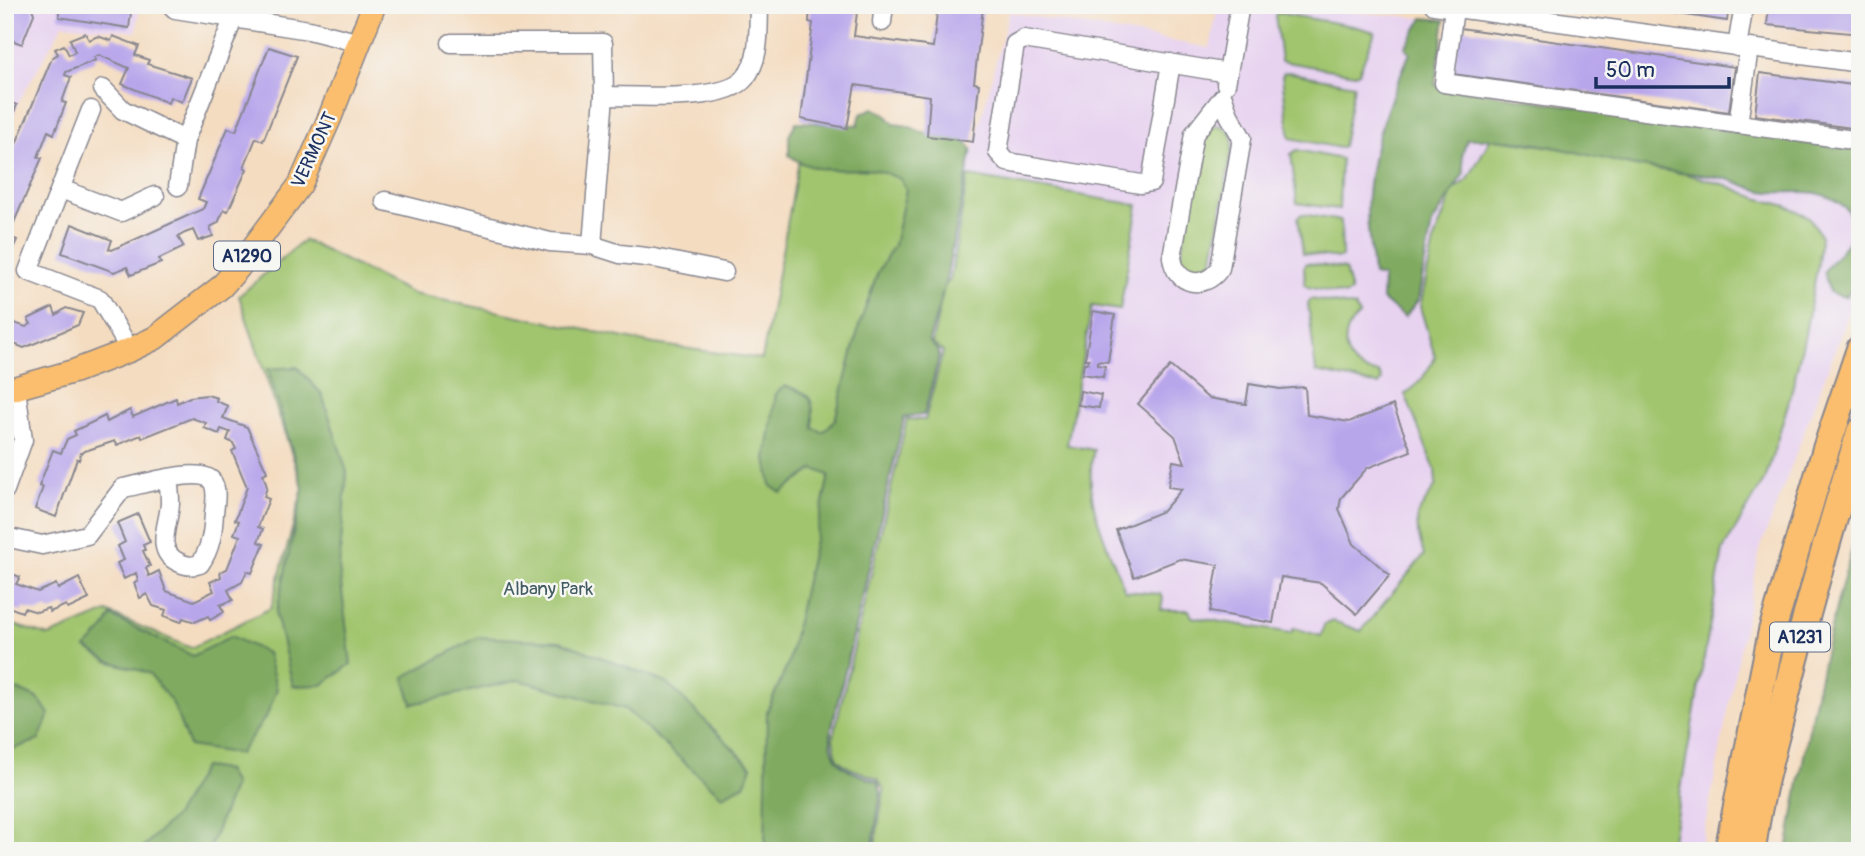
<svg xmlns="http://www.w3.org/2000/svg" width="1865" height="856" font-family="Pangolin,sans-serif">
<rect width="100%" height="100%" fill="#f6f6f2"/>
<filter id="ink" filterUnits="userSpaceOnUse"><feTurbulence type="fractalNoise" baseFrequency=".0143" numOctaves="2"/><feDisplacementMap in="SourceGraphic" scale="14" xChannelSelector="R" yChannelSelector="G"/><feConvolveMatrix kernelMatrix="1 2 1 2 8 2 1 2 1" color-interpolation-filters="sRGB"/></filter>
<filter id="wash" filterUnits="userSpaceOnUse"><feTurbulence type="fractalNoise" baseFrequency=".00686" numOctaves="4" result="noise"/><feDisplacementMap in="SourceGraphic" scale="28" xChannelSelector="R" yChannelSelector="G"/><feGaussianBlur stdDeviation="1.57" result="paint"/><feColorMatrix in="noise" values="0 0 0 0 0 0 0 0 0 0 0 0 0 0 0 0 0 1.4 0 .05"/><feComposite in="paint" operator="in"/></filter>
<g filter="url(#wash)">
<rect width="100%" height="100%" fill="#f4dcc0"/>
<g fill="#e7d2f0">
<path d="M 5,5 L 140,5 L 136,32 L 63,24 L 17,105 L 5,134 Z"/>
<path d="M 1218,5 L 1272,12 L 1273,5 L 1316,5 L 1330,10 L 1445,20 L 1435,85 L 1860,151 L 1860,283 L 1760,549 L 1700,851 L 873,851 L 883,786 L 820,760 L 941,274 L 1009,12 L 1210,48 Z"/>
</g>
<g fill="#a1c56e" stroke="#5e7a66" stroke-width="2">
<path d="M 1278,13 L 1353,26 L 1375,32 L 1359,72 L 1355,74 L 1281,61 L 1275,15 Z"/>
<path d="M 1288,72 L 1354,85 L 1343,146 L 1340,148 L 1290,138 L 1282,76 L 1284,73 Z"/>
<path d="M 806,123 L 946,159 L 792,851 L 5,851 L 5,622 L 49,636 L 107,612 L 191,648 L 271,608 L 303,488 L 239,296 L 304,240 L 413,294 L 654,344 L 762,359 Z"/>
<path d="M 1219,125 L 1229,131 L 1233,142 L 1212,264 L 1209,269 L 1200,275 L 1184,270 L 1180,259 L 1202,136 L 1209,128 Z"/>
<path d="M 1491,138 L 1578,151 L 1625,164 L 1686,174 L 1726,185 L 1757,198 L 1787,206 L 1809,217 L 1821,236 L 1818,263 L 1805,334 L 1791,394 L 1766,477 L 1723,550 L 1670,851 L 874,851 L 884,790 L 878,779 L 850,768 L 837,759 L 833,738 L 907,419 L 925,420 L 943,352 L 932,343 L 944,287 L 950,280 L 968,176 L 1138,205 L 1120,310 L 1092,306 L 1067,445 L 1094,450 C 1081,499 1108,545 1125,591 L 1160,594 L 1163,598 L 1161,610 L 1189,610 L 1192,617 L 1291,633 L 1294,628 L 1321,636 L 1324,625 L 1333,621 L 1361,631 L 1424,555 L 1418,533 L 1417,515 L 1436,485 L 1435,470 L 1405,394 C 1420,385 1427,372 1435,357 L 1420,307 L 1435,237 L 1453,190 L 1468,179 Z"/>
<path d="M 1297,150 L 1341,159 L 1339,209 L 1297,203 L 1291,154 Z"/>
<path d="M 1302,214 L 1341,221 L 1342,257 L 1339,258 L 1303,253 L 1298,217 Z"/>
<path d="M 1307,263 L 1345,269 L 1351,292 L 1346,295 L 1308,287 L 1305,284 L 1304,267 Z"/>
<path d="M 1311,299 L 1355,307 L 1359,315 C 1334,337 1345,372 1379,373 L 1382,380 L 1379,385 L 1316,372 L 1308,303 Z"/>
</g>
<g fill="#80aa61" stroke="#4e6c60" stroke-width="2">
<path d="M 1423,18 L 1445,20 L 1435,85 L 1860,151 L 1860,280 L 1845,297 L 1829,292 L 1824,271 L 1853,236 C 1853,213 1848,205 1826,196 C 1807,188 1782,195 1762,191 C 1748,188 1735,180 1721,178 C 1690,172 1657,171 1626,164 C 1573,152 1522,136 1467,139 L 1462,156 L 1464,173 L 1432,224 L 1418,300 L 1405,317 L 1382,300 L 1383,277 L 1373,275 C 1371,249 1365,220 1368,194 C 1372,144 1390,98 1410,53 L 1405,47 Z"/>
<path d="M 873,108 L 884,113 L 894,124 L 908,126 L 923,133 L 941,132 L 961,137 L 972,149 L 945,284 L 929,341 L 938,351 L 939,357 L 924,415 L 910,416 L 904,418 L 831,731 C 829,767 848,770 878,782 L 881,793 L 872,851 L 765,851 L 767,711 L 788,664 L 829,475 L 814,469 L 781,493 L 771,486 L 766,459 L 776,393 L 785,386 C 814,394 813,399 813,428 L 823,432 L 835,420 L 859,326 L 878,272 L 894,245 L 906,189 L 900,179 C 892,176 883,171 874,170 C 845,167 814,176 789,155 L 789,136 L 796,122 L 858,125 L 861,114 Z"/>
<path d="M 297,367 L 322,394 L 347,472 L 339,567 L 351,664 L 322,685 L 293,686 L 276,614 L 303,488 L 268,369 Z"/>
<path d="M 1860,523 L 1860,851 L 1787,851 C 1806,740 1826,630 1860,523 Z"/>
<path d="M 111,616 L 193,656 L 231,636 L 267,653 L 277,689 L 267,715 L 239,754 L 189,746 L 173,704 L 149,673 L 108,661 L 86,648 L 105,628 Z"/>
<path d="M 478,637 L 560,641 L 667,683 L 752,767 L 744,785 L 722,796 L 625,709 L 519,680 L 412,704 L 404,677 Z"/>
<path d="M 19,690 L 39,699 L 49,714 L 39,740 L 5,752 L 5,692 Z"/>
<path d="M 203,767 L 226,770 L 234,785 L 210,847 L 206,851 L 139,851 L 176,815 Z"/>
</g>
<g id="blocks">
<g fill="#b8a6eb">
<path d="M 5,5 L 31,5 L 34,14 L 22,44 L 5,38 Z"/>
<path d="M 59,5 L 132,5 L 129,28 L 59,17 Z"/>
<path d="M 810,5 L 858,5 L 854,36 L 933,47 L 938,5 L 990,5 L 983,8 L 974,83 L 979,84 L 973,142 L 927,136 L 930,96 L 855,85 L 847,128 L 801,119 L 813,23 L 809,22 Z"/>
<path d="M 1619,5 L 1729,5 L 1727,21 Z"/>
<path d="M 1769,5 L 1860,5 L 1860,34 L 1767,25 Z"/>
<path d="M 1460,28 L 1735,67 L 1729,112 L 1453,74 Z"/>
<path d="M 85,33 L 89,40 L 98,36 L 111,41 L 113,36 L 139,46 L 135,55 L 149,60 L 147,64 L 192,78 L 182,102 L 170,97 L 168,103 L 122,84 L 129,68 L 99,55 L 94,57 L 96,60 L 66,72 L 65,75 L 71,77 L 62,102 L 66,103 L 54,134 L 48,131 L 38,157 L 42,158 L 8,236 L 17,240 L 5,265 L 5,170 L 52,58 L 58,54 L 55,49 L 64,45 L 69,55 L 75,52 L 70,39 Z"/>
<path d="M 269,47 L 297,56 L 263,141 L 256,138 L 244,167 L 247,169 L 228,211 L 224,210 L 218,223 L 210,227 L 213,236 L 198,241 L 193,230 L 185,233 L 178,237 L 184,247 L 159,259 L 161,263 L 131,275 L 127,267 L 114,272 L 62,253 L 72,224 L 112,240 L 109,249 L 112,250 L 203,209 L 206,202 L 198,199 L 228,128 L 236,131 Z"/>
<path d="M 1760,73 L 1860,86 L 1860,129 L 1755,115 Z"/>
<path d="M 5,100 L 17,105 L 5,133 Z"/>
<path d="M 53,307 L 56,315 L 66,308 L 83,313 L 78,325 L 24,348 L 14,344 L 11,350 L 5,348 L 5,320 L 26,327 L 31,324 L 28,319 Z"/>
<path d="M 1093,311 L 1115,315 L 1108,362 L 1098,361 L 1098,365 L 1105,366 L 1103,377 L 1082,374 L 1084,363 L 1088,363 L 1089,359 L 1085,359 Z"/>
<path d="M 1170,366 L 1208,398 L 1246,404 L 1249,384 L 1280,389 L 1305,387 L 1307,415 L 1349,422 L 1393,405 L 1411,451 L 1367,468 L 1341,498 L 1339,509 L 1354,544 L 1390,575 L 1357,614 L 1321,583 L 1281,577 L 1273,623 L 1210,612 L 1218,565 L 1180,559 L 1134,577 L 1116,530 L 1163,511 L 1182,489 L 1168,487 L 1173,461 L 1185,463 L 1175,436 L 1138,404 Z"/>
<path d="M 1080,391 L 1101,395 L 1099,408 L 1078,405 Z"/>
<path d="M 207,395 L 217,398 L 216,401 L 228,406 L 223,418 L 247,427 L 267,472 L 263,474 L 267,487 L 264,497 L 269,499 L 258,527 L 263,529 L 258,542 L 264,544 L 252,573 L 247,571 L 242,582 L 228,590 L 233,600 L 220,605 L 224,612 L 210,620 L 208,616 L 195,622 L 183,618 L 181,622 L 164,616 L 166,610 L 153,606 L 147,594 L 140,598 L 134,583 L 138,581 L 136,573 L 124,579 L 117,563 L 124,560 L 118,546 L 125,542 L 117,523 L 138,514 L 150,542 L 143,545 L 145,550 L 143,551 L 150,566 L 146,568 L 149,576 L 159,571 L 166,591 L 194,601 L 214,591 L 210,582 L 221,577 L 220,572 L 227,569 L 240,536 L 234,534 L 239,521 L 235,520 L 247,487 L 232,451 L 236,449 L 233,443 L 227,440 L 230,432 L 221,429 L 219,434 L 204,428 L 206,423 L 192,418 L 142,438 L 141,435 L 117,445 L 115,441 L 85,451 L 81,453 L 79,460 L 77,459 L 56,517 L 35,509 L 43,487 L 39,486 L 53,450 L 61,453 L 67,439 L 76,435 L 74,431 L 105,416 L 107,422 L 130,410 L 133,417 L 176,398 L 177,403 L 190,397 Z"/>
<path d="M 5,571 L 20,577 L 16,584 L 38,592 L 56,584 L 58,589 L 79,578 L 89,599 L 68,609 L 66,605 L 50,612 L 48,608 L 37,612 L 24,608 L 22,612 L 6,606 L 8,601 L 5,600 Z"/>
</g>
</g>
</g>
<g filter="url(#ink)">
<use href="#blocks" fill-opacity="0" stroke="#88868f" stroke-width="2"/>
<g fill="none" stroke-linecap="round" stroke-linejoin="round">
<g stroke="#88868f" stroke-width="21">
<g id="minor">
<path d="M 171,5 L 175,9 L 309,30 L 360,43"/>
<path d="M 1434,5 L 1860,63"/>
<path d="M 1454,9 L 1444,83 L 1860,141"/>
<path d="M 882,22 L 884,5"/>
<path d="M 451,43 L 603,43 L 604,96 L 592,245"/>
<path d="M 1737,47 L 1744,5"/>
<path d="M 1171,63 L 1151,182 L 1141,184 L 1007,162 L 998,152 L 1015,44 L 1024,39 L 1228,73"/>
<path d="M 1226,84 L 1240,5"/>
<path d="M 103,89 L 123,110 L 185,140 L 234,17"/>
<path d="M 604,96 C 635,96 726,103 745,78 C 761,58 758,30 759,5"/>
<path d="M 1223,97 L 1229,115 L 1242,138 L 1220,268 C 1205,291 1175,285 1172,257 L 1194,134 Z"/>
<path d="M 91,110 L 28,271 L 100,299 L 130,350"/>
<path d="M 1738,124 L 1749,48"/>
<path d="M 178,186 L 185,140"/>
<path d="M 61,189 L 121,212 L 155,196"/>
<path d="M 385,201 L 550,242 L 592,245 L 620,254 L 654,258 L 724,272"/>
<path d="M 5,490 L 23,440 L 16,389"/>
<path d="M 5,537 L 42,545 L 87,535 L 123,488 C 141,485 200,466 212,481 C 218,490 215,503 214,513 C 213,532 211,548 200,564 C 192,567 186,566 178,562 C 153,550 170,523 170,502 C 170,494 169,486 168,479"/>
</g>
</g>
<g stroke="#88868f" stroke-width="26">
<path id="major" d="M 5,391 L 75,371 L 130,350 L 155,338 L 221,287 L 238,268 L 300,185 L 330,117 L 374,5"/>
</g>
<g stroke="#88868f" stroke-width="30">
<g id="highway">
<path d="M 1728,851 L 1772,631 L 1826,449 L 1860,349"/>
<path d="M 1752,851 C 1757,805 1770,759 1781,715 C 1804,620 1831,526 1860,432"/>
</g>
</g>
<use href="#minor" stroke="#fff" stroke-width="18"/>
<use href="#major" stroke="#fabe6e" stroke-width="23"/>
<use href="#highway" stroke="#fabe6e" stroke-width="26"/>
</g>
</g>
<g text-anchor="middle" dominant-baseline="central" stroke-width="5" stroke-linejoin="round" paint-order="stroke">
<g fill="#f6f6f2" stroke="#5d6b8a" stroke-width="2">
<rect x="214" y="241.5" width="66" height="29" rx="5"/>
<rect x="1770" y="622.5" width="60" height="29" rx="5"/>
</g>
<g font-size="18" font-weight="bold" fill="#1b2f5e">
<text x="247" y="256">A1290</text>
<text x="1800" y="637">A1231</text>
</g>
<g font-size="19" fill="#1b2f5e" stroke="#f6f6f2">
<text transform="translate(314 150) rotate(-65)">VERMONT</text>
</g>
<g font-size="19" fill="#435c63" stroke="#f6f6f2">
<text x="548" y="589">Albany Park</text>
</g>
</g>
<rect width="1865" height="856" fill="none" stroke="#f6f6f2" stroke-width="28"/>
<path d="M1596 77v10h133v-10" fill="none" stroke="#1b2f5e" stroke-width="3.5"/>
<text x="1606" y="77" font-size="21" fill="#1b2f5e" stroke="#f6f6f2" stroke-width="5" paint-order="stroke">50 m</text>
</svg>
